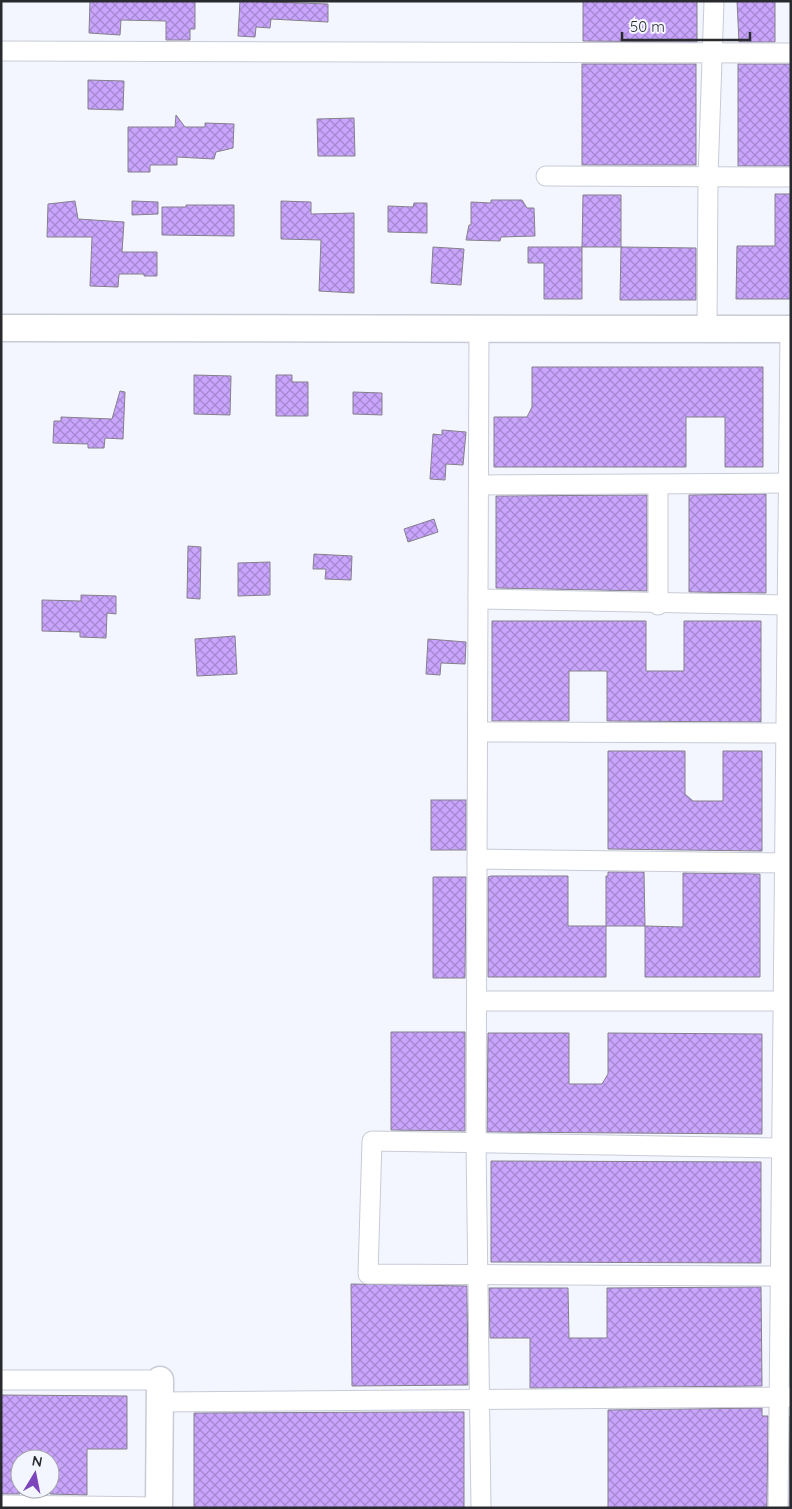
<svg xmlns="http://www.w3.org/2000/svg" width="792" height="1509" font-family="Quicksand,sans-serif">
<defs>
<pattern id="building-cross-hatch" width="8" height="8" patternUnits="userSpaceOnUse" patternTransform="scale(1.25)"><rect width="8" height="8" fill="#caa5fe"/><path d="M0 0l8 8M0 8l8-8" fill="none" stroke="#a487ce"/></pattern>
</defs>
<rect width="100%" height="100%" fill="#f4f6ff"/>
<g fill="url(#building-cross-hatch)" stroke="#84808a">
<path d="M 90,1 L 195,1 L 195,29 L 190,29 L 190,40 L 166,40 L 166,21 L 121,20 L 120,35 L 89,33 Z"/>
<path d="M 240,1 L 328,4 L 328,22 L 271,19 L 270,28 L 256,27 L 255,37 L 238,36 Z"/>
<path d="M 583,1 L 697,1 L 697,42 L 583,41 Z"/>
<path d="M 737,1 L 775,1 L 775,42 L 739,42 Z"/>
<rect x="582" y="64" width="114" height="101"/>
<rect x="738" y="64" width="53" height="102"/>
<path d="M 88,80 L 124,81 L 123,110 L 88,109 Z"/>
<path d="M 176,115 L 185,127 L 205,127 L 205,123 L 234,124 L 233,148 L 216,152 L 214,159 L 177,157 L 177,165 L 150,165 L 150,172 L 128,172 L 128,127 L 175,127 Z"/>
<path d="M 354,118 L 355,156 L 318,156 L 317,119 Z"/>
<path d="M 775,194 L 791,194 L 791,299 L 736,299 L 737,246 L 775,246 Z"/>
<path d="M 583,195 L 621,195 L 621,247 L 582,247 Z"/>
<path d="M 491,200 L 522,200 L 527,208 L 534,208 L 535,236 L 501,237 L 500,241 L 466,240 L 469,225 L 471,225 L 471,202 L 491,203 Z"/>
<path d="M 75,201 L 78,219 L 124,222 L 122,252 L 157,252 L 157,276 L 144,276 L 144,274 L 119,274 L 118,287 L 90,286 L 92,237 L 47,237 L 48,204 Z"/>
<path d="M 132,201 L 158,202 L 158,214 L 132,215 Z"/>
<path d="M 281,201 L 311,202 L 311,214 L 354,213 L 354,293 L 319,291 L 321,240 L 281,239 Z"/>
<path d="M 414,203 L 427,203 L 427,233 L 388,232 L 388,206 L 413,207 Z"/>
<path d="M 186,205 L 234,205 L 234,236 L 162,235 L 162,207 L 186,207 Z"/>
<path d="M 433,247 L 464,249 L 461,285 L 431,283 Z"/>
<path d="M 528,247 L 582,247 L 582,299 L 544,299 L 544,263 L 528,263 Z"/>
<path d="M 621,247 L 696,248 L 696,300 L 620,300 Z"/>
<path d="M 532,367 L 763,367 L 763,467 L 725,467 L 725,417 L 686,417 L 686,467 L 494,467 L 494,417 L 527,417 L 532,407 Z"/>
<path d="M 194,375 L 231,376 L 230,415 L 194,414 Z"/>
<path d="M 276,375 L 292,375 L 292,382 L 308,382 L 308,416 L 276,416 Z"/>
<path d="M 120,391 L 125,392 L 123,439 L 105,438 L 104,448 L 88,448 L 88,444 L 53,443 L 54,421 L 61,421 L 61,417 L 112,419 Z"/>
<path d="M 353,392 L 382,393 L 382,415 L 353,414 Z"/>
<path d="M 442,430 L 466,432 L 463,465 L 446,464 L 445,480 L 430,479 L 433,434 L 442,435 Z"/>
<path d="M 766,494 L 766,593 L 689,592 L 689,495 Z"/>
<path d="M 647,495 L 647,591 L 496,588 L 496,496 Z"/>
<path d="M 434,519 L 438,532 L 408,542 L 404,529 Z"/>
<path d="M 188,546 L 201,547 L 200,599 L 187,598 Z"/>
<path d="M 314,554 L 352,556 L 351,580 L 325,579 L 326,569 L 313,569 Z"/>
<path d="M 270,562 L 270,595 L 238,596 L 238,563 Z"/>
<path d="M 81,595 L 116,596 L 116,614 L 107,613 L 106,638 L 80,637 L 80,632 L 42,631 L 42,600 L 81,601 Z"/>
<path d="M 492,621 L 646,621 L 646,671 L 684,671 L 684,621 L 761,621 L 761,722 L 607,721 L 607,671 L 569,671 L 569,721 L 492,721 Z"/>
<path d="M 235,636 L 237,674 L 197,676 L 195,639 Z"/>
<path d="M 428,639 L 466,642 L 465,664 L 441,663 L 440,675 L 426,674 Z"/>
<path d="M 608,751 L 685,751 L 685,794 L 693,801 L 723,801 L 723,751 L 762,751 L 762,851 L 608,849 Z"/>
<rect x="431" y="800" width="35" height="50"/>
<path d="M 608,872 L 644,872 L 645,926 L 606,926 L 606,876 L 608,876 Z"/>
<path d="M 683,873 L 760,874 L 760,977 L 645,977 L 645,926 L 683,927 Z"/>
<path d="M 491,876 L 568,876 L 568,926 L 606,926 L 606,977 L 488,977 L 488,877 Z"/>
<path d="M 433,877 L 466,877 L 465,978 L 433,978 Z"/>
<path d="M 391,1032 L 465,1032 L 465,1131 L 391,1130 Z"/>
<path d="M 488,1033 L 569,1033 L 569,1084 L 602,1084 L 608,1074 L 608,1033 L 762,1034 L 762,1134 L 487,1132 Z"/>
<path d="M 491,1161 L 761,1162 L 761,1263 L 491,1262 Z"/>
<path d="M 351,1284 L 467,1286 L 468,1385 L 352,1386 Z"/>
<path d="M 761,1287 L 762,1386 L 530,1388 L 530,1338 L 490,1338 L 489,1288 L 568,1288 L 569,1338 L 607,1338 L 607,1288 Z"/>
<path d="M 1,1395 L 127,1396 L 127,1449 L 87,1449 L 87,1495 L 50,1494 L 50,1459 L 20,1459 L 20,1494 L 1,1494 Z"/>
<path d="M 762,1408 L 762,1416 L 768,1416 L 767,1508 L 608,1508 L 608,1410 Z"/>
<path d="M 432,1412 L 464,1412 L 464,1508 L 194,1508 L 194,1413 Z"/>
<path d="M 790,1416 L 791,1508 L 789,1508 Z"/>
</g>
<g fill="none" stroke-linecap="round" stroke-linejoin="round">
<g stroke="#c8cbd6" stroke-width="21">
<g id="street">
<path d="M 1,51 L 791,53"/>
<path d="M 546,176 L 791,177"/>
<path d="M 479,328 L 476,1143 L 481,1508"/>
<path d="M 707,328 L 708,177 L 714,1"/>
<path d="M 658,484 L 658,605"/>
<path d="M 479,485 L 788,483"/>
<path d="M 478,599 L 787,605"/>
<path d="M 478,732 L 791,733"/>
<path d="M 477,859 L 791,863"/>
<path d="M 477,1001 L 791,1001"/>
<path d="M 779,1276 L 368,1274 L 372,1141 L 781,1148"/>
<path d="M 1,1380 L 160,1380"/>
<path d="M 160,1402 L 791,1397"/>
<path d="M 1,1505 L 159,1507"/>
<path d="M 778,1508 L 790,329"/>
</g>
</g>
<g stroke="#c8cbd6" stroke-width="29">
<g id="secondary">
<path d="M 1,328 L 791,329"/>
<path d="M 159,1508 L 160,1380"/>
</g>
</g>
<use href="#street" stroke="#fff" stroke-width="19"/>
<use href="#secondary" stroke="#fff" stroke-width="26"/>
</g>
<rect width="792" height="1509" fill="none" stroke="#292a2e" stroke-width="5"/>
<g transform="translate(35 1474) rotate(10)"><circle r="24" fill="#f4f6ff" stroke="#a3a4ab"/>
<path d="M0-4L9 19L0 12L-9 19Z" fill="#7c45bc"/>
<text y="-8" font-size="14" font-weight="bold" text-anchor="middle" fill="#292a2e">N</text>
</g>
<path d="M622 32v8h128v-8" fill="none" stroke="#292a2e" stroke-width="2.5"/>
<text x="630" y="32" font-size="15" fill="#292a2e" stroke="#f4f6ff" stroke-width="4" paint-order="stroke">50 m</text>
</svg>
